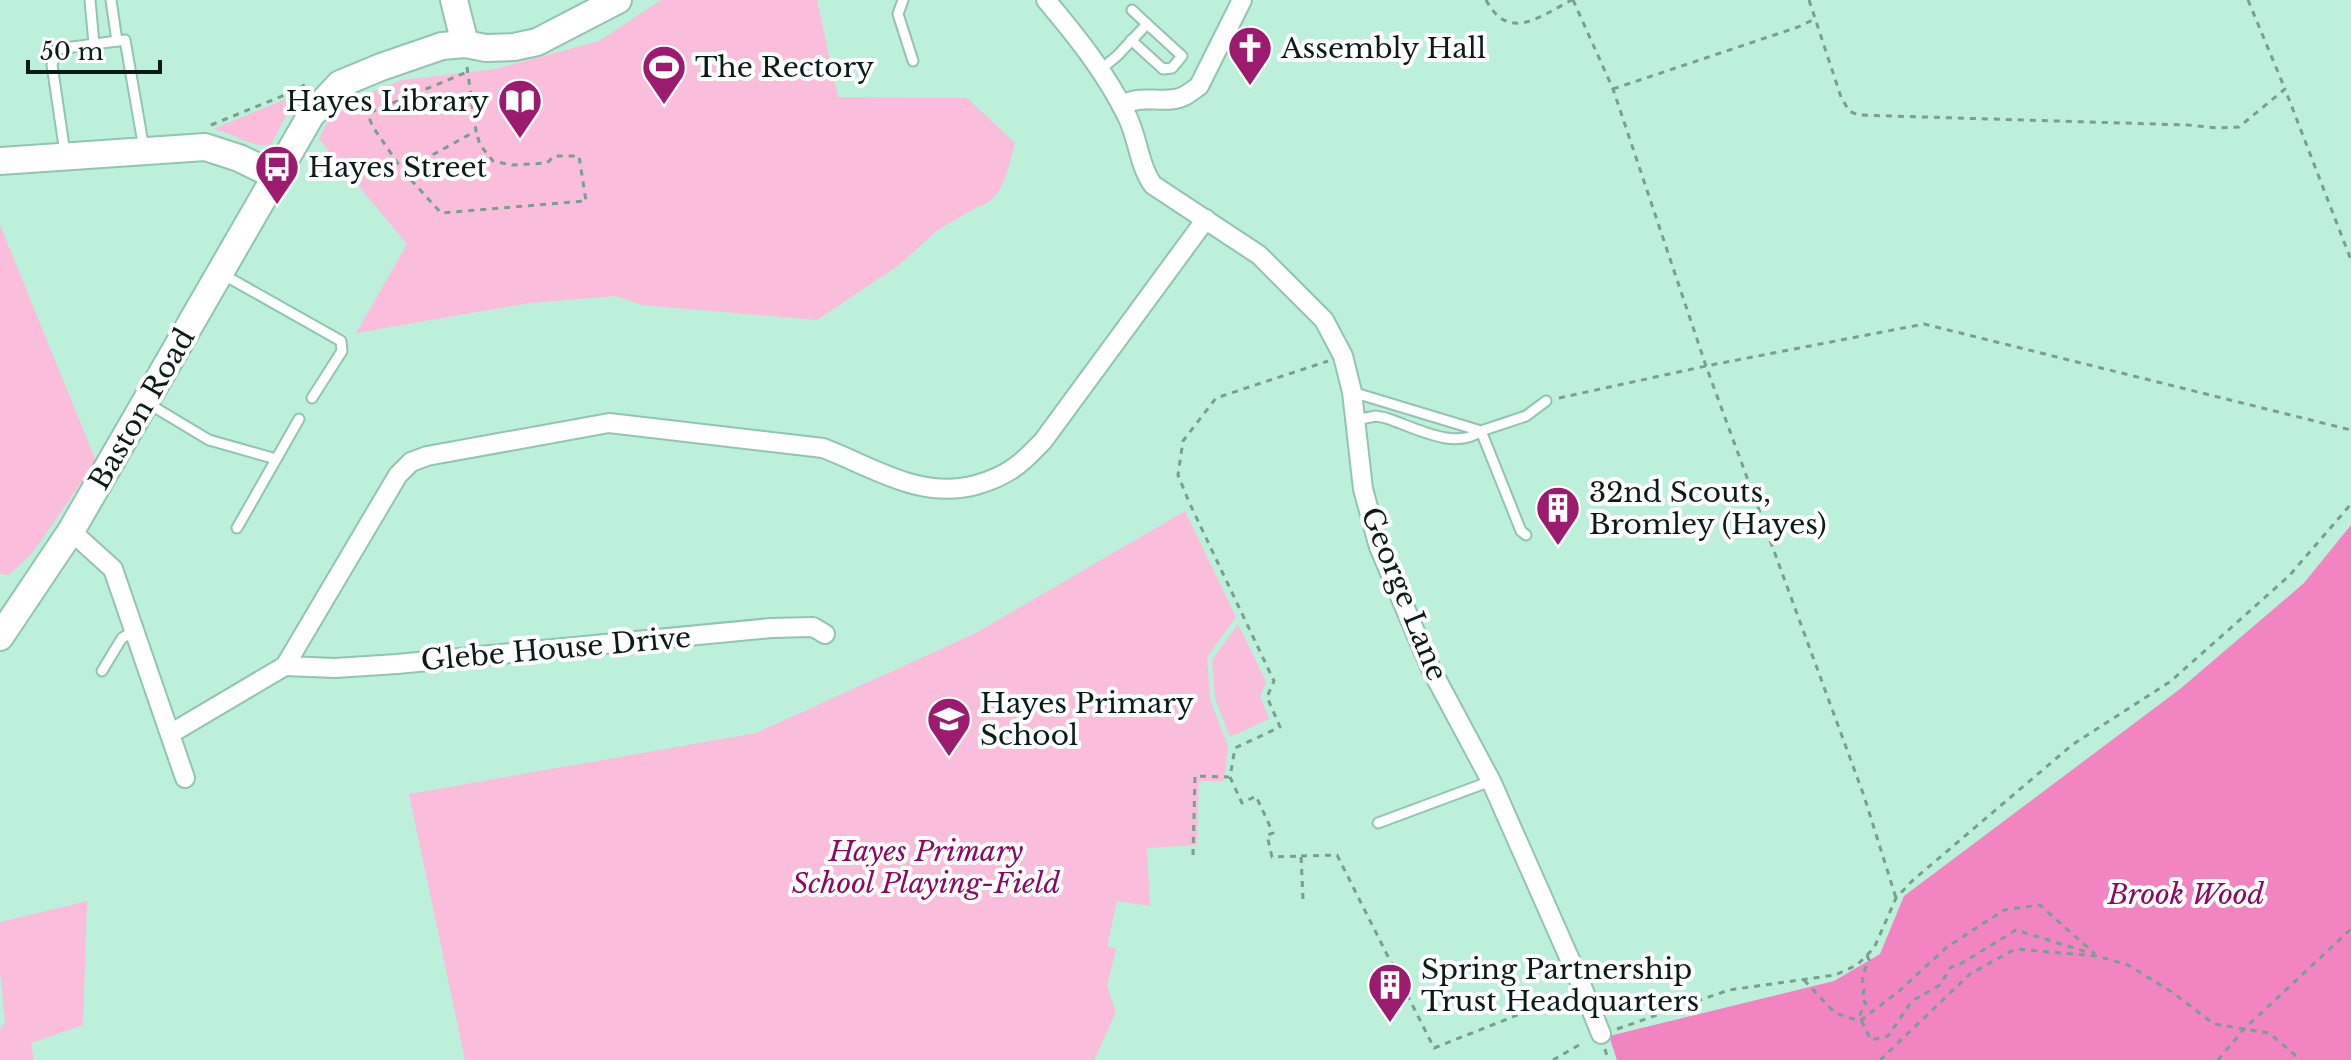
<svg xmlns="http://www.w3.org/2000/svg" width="2351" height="1060" font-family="'Libre Baskerville',serif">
<rect width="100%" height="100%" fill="#bcf0da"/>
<g fill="#fabddc">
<path d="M 661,0 L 817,0 L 838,97 L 967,98 L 1015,143 C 1008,166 1005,200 977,207 L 938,230 L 899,265 L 817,320 L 642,305 L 616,296 L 529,303 L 356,333 L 407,244 L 319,139 L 328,120 L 362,96 L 402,80 L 495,69 L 599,41 Z"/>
<path d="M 291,97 L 294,101 L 271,144 C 251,149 233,132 213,129 Z"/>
<path d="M 0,225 L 96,461 L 33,552 L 9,575 L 0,574 Z"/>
<path d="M 1185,511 L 1236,617 L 1207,657 L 1210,700 L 1228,746 L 1224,781 L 1199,781 L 1197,845 L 1147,848 L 1150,906 L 1117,901 L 1107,946 L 1116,949 L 1107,986 L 1116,1012 L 1094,1060 L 465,1060 L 409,794 L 756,733 L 974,634 Z"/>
<path d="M 1238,624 L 1266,682 L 1260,696 L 1269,719 L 1230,737 L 1215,698 L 1212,660 Z"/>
<path d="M 87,901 L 83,1025 L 31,1043 L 34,1060 L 0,1060 L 0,1029 L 5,1022 L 0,971 L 0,922 Z"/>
</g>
<path fill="#f285c1" d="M 2351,525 L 2351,1060 L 1617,1060 L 1609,1036 L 1834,981 L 1880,954 L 1904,896 L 2180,689 L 2304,583 Z"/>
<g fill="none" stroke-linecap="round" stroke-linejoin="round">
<g stroke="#92c5af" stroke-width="13">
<g id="lane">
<path d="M 90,0 L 94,44"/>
<path d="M 111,0 L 117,41"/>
<path d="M 903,0 L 898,14 L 913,61"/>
<path d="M 1131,40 L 1163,69 L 1172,68 L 1182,56 L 1147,24"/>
<path d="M 1101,69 L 1117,56 L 1147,24 L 1132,10"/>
<path d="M 65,153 L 52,65 L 57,49 L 125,40 L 144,149"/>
<path d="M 224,275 L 341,341 L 342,351 L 312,398"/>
<path d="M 1352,392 L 1481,431 L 1526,416 L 1546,401"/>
<path d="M 149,404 L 209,440 L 276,459"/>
<path d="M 1355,420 L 1376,416 L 1386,418 C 1414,427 1454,451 1481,431 L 1521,531 L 1526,535"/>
<path d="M 237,528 L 299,419"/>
<path d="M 102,671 L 122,638 L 134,631"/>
<path d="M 1378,823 L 1491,781"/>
</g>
</g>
<g stroke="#92c5af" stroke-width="22">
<g id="street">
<path d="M 1046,0 C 1077,37 1106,73 1127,116 C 1138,138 1139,166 1153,185 L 1259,255 L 1324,320 L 1343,356 L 1352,392 L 1363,489 L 1379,547 L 1431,669 L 1491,781 L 1583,989 L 1601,1034"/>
<path d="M 1121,105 C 1144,95 1154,102 1175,99 C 1184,98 1192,91 1199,86 L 1242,0"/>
<path d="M 71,531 L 113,569 L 185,778"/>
<path d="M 285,666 L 335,668 L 397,664 L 771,628 L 813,627 L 825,634"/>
<path d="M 170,734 L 285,666 L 398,475 L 411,462 L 427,456 L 609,423 L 823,448 C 873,467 920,500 976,485 C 990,481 1004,475 1015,467 C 1025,460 1034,450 1043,441 L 1206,219"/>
</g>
</g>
<g stroke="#92c5af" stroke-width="30">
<g id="secondary">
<path d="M 454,0 L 465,44"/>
<path d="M 0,161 L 205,147 L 239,158 L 276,176"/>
<path d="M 0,637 L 71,531 L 311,115 L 340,84 L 381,67 L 442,46 L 465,44 L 486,48 L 514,47 L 537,42 L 618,0"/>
</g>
</g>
<g stroke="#789f8f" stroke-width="3" stroke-dasharray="6 6" stroke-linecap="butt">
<path d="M 1486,0 C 1509,43 1540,16 1572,0"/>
<path d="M 1573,0 L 1613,89 L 1706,366 L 1864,796 L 1896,898"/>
<path d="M 1809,0 L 1841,97 L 1849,111 L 1858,115 L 2188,125 L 2218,128 L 2239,127 L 2285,89 L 2351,260"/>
<path d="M 2248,0 L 2285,89"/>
<path d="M 467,67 L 476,131 L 403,171 L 373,127 L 370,120 L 371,112 L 467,72"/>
<path d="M 1613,89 L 1798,27 L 1815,19"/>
<path d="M 211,125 L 290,93 L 310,82"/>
<path d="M 403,171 L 441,213 L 586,201 L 579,156 L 554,156 L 547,163 L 512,165 L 493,161 L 480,145 L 476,131"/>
<path d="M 1559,398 L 1706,366 L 1924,324 L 2351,430"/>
<path d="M 1193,855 L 1195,776 L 1229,777"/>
<path d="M 1301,856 L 1337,855 L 1434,1048 L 1568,995"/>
<path d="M 1303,899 L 1301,856 L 1272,857 L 1267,835 L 1273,833 L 1256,796 L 1242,803 L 1230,777 L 1235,748 L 1280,727 L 1267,697 L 1274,681 L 1189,502 L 1178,475 L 1183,441 L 1216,398 L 1328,361"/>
<path d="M 1867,955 L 1869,960 L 1862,976 L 1864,990 L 1862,999 L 1866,1003 L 1859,1016 L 1871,1040 L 1888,1036 L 1912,1001 L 1940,985 L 1951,967 L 1957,966 L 2016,930 L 2090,953"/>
<path d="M 1804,980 L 1835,1013 L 1860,1021 L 1898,992 L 1947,947 L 2004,910 L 2040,905 L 2095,954"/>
<path d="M 1617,1029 L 1729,990 L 1835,975 L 1857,965 L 1874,948 L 1896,898 L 1912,881 L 2072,745 L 2171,681 L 2289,576 L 2351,504"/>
<path d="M 1605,1049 L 1608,1060"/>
<path d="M 1553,1060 L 1584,1042"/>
<path d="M 1880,1060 L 1970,974 L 2015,949 L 2097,956 L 2128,965 L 2172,992 L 2214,1024 L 2269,1033 L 2301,1060"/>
<path d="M 2218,1060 L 2244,1029 L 2351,929"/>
</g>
<use href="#lane" stroke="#fff" stroke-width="9"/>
<use href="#street" stroke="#fff" stroke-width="18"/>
<use href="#secondary" stroke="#fff" stroke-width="26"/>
</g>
<defs>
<g id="church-pin" transform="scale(2.3)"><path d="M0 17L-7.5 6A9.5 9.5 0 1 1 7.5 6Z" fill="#9c1b6f" stroke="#fff"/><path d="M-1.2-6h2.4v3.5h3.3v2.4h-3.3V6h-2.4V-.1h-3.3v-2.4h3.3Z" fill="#fff"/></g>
<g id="stadium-pin" transform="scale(2.3)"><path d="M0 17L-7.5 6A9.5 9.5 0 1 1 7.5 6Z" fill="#9c1b6f" stroke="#fff"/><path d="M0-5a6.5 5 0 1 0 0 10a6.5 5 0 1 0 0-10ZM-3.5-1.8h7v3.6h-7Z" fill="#fff"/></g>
<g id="library-pin" transform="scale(2.3)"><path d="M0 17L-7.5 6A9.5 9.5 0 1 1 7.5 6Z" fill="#9c1b6f" stroke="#fff"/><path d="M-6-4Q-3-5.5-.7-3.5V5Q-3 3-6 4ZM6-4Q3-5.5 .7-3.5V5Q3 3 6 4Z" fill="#fff"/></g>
<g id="bus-pin" transform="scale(2.3)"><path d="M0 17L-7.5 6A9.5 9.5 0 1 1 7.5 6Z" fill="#9c1b6f" stroke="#fff"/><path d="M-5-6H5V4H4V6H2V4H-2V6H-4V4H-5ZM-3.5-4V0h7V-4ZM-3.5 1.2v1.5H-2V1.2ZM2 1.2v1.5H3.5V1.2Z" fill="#fff"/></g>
<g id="building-pin" transform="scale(2.3)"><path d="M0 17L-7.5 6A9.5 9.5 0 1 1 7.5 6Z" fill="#9c1b6f" stroke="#fff"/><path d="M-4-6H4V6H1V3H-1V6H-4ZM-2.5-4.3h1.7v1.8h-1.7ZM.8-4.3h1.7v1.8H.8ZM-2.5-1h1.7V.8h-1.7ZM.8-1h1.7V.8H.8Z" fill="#fff"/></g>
<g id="school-pin" transform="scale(2.3)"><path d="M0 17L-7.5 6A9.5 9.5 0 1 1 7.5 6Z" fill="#9c1b6f" stroke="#fff"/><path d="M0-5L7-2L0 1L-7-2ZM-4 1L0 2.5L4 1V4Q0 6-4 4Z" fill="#fff"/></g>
</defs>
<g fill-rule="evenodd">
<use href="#church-pin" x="1250" y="48"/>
<use href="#stadium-pin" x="664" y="67"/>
<use href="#library-pin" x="520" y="101"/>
<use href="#bus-pin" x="277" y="167"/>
<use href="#building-pin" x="1558" y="508"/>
<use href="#school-pin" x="949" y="719"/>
<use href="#building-pin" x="1390" y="985"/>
</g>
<g text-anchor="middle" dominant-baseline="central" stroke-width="8" stroke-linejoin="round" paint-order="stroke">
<g font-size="28" fill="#091d16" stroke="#fff" text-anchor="start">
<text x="1281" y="48">Assembly Hall</text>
<text x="695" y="67">The Rectory</text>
<text x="489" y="101" text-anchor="end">Hayes Library</text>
<text x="308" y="167">Hayes Street</text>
<text x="1589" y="492">32nd Scouts,<tspan x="1589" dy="32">Bromley (Hayes)</tspan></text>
<text x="980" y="703">Hayes Primary<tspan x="980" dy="32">School</tspan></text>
<text x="1421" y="969">Spring Partnership<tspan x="1421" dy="32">Trust Headquarters</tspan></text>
</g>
<g font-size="28" fill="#091d16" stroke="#fff">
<text transform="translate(142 409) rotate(-60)">Baston Road</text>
<text transform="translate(1404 594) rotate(68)">George Lane</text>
<text transform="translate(556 649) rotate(-5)">Glebe House Drive</text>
</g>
<g font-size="28" font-style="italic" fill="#8f0764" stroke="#fff">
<text x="926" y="851">Hayes Primary<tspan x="926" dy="32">School Playing-Field</tspan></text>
<text x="2186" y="894">Brook Wood</text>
</g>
</g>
<path d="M28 60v12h132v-12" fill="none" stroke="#091d16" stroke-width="4"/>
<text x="40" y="60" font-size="24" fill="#091d16" stroke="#ffffff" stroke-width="6" paint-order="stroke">50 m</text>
</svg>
